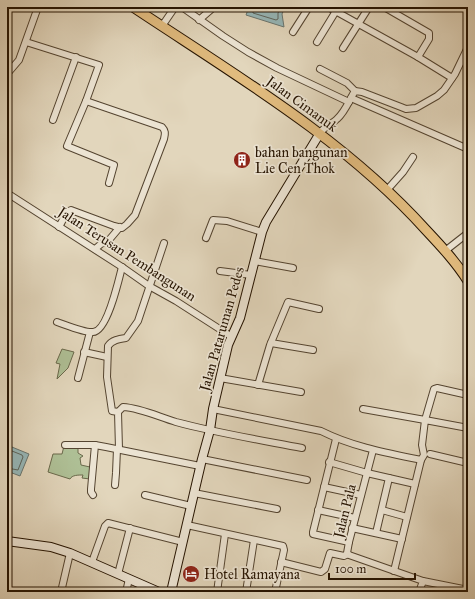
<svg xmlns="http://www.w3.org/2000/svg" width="475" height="599" font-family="'IM FELL Great Primer',serif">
<rect width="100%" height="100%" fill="#e2d6bc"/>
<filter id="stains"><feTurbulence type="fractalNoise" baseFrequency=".005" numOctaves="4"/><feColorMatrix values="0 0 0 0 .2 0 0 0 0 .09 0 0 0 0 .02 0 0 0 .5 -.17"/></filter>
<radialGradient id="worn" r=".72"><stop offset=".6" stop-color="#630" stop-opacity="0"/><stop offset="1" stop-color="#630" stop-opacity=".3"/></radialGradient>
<g fill="#aebf95" stroke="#6a694b">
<path d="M 62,349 L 74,352 L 68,368 L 57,379 L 60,364 L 56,363 Z"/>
<path d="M 64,446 L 78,448 L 78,453 L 83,456 L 80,458 L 81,465 L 90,467 L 90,479 L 82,478 L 83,475 C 78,475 72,475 70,479 L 48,472 L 53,454 L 62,454 Z"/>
</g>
<g fill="#96b7b8" stroke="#69756f">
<path d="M 249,7 L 285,7 L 282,14 L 284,27 L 246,15 Z"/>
<path d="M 7,445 L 29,454 L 20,476 L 7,471 Z"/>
</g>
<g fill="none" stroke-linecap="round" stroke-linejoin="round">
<g stroke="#5e655c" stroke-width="1">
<path d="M 253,7 L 253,13 L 276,20 L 278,19 L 278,13 L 281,7"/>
<path d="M 7,449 L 22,455 L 23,457 L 18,470 L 7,468"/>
</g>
<g stroke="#544430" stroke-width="8">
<g id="street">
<path d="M 182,7 L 223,36 L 248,52 L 277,68 L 349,102"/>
<path d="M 328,7 L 418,57"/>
<path d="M 384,7 L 429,33 L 429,39 L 418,57 L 452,78"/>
<path d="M 199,20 L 214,7"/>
<path d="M 162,26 L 175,7"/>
<path d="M 293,32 L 309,7"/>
<path d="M 26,42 L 99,65 L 86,101 L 67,146 L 114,165 L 109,183"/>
<path d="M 317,42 L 336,11"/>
<path d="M 343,48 L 369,7"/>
<path d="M 320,69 L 347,83 L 355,91"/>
<path d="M 7,74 L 19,60 L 38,7"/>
<path d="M 351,98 L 468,149"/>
<path d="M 53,120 L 76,57"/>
<path d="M 320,133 C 325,126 332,124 337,119 C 346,111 349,100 355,91 L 362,92 L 401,107 L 406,109 L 416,108 L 437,96 L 444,90 L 455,74 L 468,47"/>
<path d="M 387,190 L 403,172 L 413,157"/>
<path d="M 7,193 L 122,267 L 149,286 L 176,301 L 232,337"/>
<path d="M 59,227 L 67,212 L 71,210 L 114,226 L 122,228 L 127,224 L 135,215 L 164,139 C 165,134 166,131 162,127 L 86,101"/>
<path d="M 206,238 L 213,220 L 227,221 L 262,232"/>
<path d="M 95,249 L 101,244 L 109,240 L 120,227"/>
<path d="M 445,251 L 468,233"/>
<path d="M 254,261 L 293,268"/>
<path d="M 220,271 L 251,275"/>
<path d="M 57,322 C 66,325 85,333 93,332 C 107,332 119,279 122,267"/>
<path d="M 271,343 L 313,350"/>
<path d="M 84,352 L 107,357"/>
<path d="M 78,378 L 90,332"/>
<path d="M 220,378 L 301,392"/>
<path d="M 258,385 L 270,345 L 288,302 L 319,309"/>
<path d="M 213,409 L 321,431 C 353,447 387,453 421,460"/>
<path d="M 363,409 L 425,420 L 434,389 L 437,388 L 468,395"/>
<path d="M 118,412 L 123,407 C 141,408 159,417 176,422 C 217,433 260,440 302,448"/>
<path d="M 336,439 L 313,532 L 313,534 L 349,542"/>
<path d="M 65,445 L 95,445 L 106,447 L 200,466"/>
<path d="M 119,449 L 118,412 L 112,411 L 107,377 L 108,346 C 112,340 119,339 126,338 L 138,321 L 164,243"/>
<path d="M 373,450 L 349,542 L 347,553 L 349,555 L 423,581 L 419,592"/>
<path d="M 430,454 L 468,463"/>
<path d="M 202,459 L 307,480"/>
<path d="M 329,462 L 367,473 L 415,484"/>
<path d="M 115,485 L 116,473 L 117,449"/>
<path d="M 324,487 L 361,495"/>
<path d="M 194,493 L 277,509"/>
<path d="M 93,495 L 91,492 L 91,489 L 95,445"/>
<path d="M 145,495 L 191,506"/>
<path d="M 318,510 L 355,518"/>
<path d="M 382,510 L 407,517"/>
<path d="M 187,525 L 283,546 L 284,550 L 275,592"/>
<path d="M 352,528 L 402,539"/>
<path d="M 376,533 L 389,478"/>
<path d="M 92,562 L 105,526 L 108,523 L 183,542"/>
<path d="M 281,562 L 321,572 L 325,569 L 330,553 L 344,556 L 348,554"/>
<path d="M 394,571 L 421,460 L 424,455 L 422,445 L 425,420 L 468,428"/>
<path d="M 118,574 L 130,528"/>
<path d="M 423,581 L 468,590"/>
<path d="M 61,592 L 70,553"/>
<path d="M 126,592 L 129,579"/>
<path d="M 217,592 L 225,534"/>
<path d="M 246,592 L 254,540"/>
</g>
</g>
<g stroke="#251301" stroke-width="10">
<g id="secondary">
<path d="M 7,541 L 51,547 L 70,553 L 159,592"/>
<path d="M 171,592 L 202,459 L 210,430 L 213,409 L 228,345 L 240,318 L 262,232 L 266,222 L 320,133"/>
</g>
</g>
<g stroke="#251301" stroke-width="11">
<path id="primary" d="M 133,7 C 235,75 343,138 426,230 C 441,246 456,262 468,281"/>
</g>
<use href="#street" stroke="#ece4d3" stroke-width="6"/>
<use href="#secondary" stroke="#ece4d3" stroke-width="8"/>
<use href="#primary" stroke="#e1bb7e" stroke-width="9"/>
</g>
<defs>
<g id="building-disc" transform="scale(0.9)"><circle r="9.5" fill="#8f2418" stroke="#ece4d3"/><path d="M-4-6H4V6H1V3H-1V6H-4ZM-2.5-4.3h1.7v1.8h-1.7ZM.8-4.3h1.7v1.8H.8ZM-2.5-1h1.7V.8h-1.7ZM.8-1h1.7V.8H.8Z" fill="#fff"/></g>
<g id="hotel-disc" transform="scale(0.9)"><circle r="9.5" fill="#8f2418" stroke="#ece4d3"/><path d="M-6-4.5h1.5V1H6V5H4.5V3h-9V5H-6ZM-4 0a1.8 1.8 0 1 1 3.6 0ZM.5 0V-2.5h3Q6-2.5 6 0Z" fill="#fff"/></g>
</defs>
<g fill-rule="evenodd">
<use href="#building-disc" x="242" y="160"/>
<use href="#hotel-disc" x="191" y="574"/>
</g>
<g text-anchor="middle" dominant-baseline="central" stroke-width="3.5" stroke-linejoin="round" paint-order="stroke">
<g font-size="14" fill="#251301" stroke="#ece4d3">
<text transform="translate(302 104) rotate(36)">Jalan Cimanuk</text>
<text transform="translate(127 254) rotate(33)">Jalan Terusan Pembangunan</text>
<text transform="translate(222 329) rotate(-74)">Jalan Pataruman Pedes</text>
<text transform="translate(345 511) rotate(-76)">Jalan Pala</text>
</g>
<g font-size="14" fill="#251301" stroke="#ece4d3" text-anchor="start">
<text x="255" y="152">bahan bangunan<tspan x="255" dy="16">Lie Cen Thok</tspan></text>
<text x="204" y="574">Hotel Ramayana</text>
</g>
</g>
<rect width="475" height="599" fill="none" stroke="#e2d6bc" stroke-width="24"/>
<rect x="8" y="8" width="459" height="583" fill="none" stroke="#251301" stroke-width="2"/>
<rect x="12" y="12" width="451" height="575" fill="none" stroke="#251301"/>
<path d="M329 573v6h86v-6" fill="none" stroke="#251301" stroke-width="2"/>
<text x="335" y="573" font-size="12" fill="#251301" stroke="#ece4d3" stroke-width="3" paint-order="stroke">100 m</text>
<rect width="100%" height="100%" filter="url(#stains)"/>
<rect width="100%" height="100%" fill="url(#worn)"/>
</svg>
